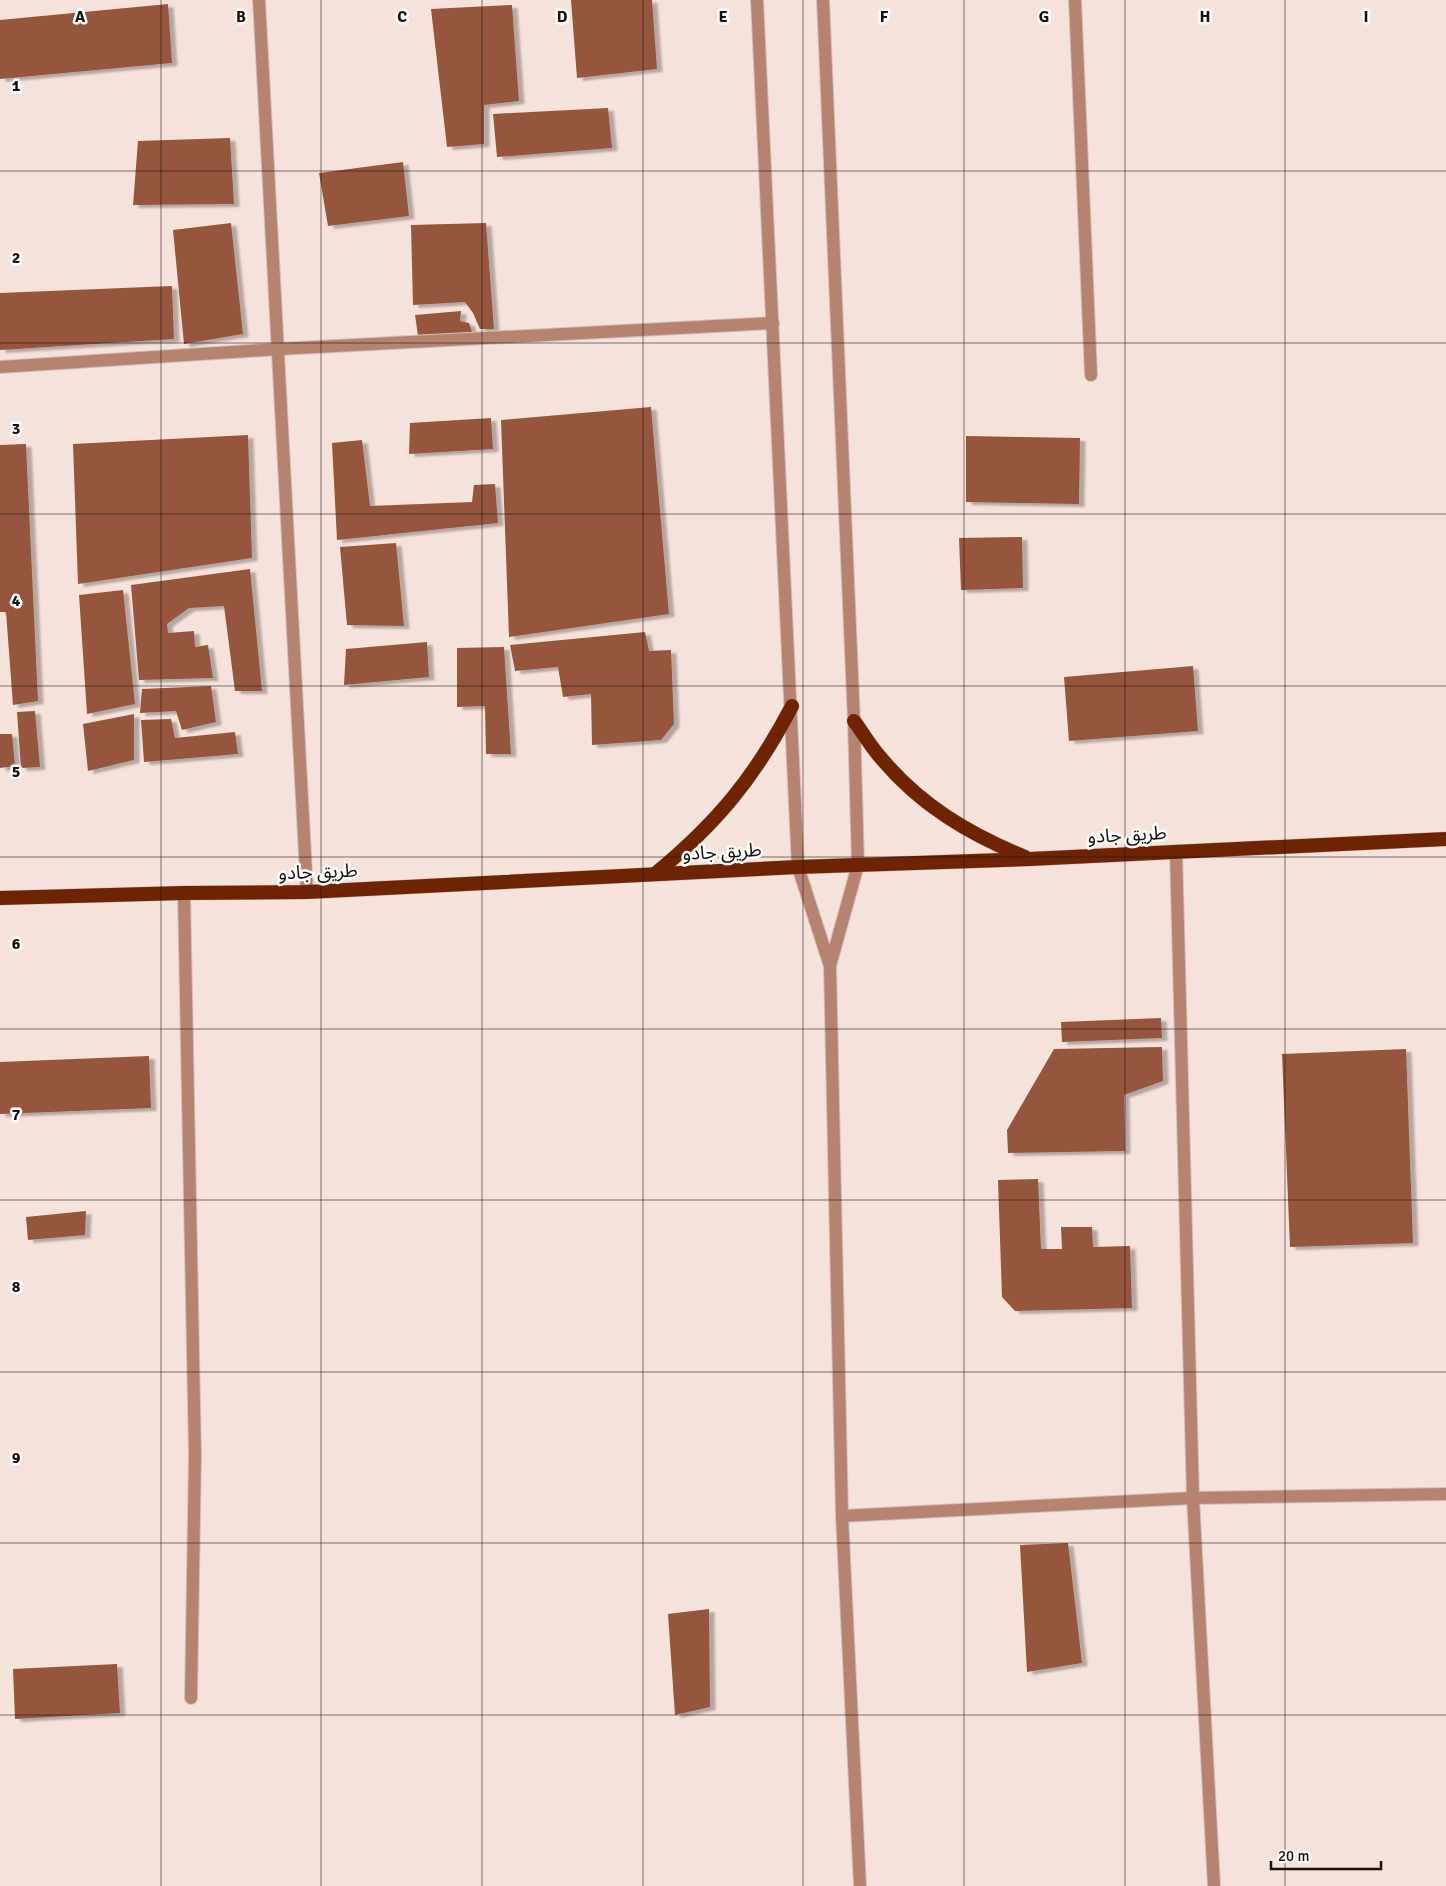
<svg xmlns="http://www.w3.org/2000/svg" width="1446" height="1886" font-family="Signika,'Noto Sans Arabic',sans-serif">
<defs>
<filter id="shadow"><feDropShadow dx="5.5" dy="3" stdDeviation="1" flood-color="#0004"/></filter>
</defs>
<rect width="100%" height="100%" fill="#f5e2db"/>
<g fill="#96553d" filter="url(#shadow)">
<path d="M 571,0 L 652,0 L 657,69 L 577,78 Z"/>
<path d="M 168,4 L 172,63 L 0,79 L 0,20 Z"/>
<path d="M 512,5 L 519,101 L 484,105 L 484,144 L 447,147 L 431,9 Z"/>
<path d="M 608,108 L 612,148 L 497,157 L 493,114 Z"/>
<path d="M 230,138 L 234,204 L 133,205 L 138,141 Z"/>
<path d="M 403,162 L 409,216 L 328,226 L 319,173 Z"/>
<path d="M 231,223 L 243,334 L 184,344 L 173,230 Z"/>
<path d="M 486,223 L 494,329 L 480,329 L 473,313 L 465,302 L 413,305 L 411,225 Z"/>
<path d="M 172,286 L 174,339 L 0,350 L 0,293 Z"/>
<path d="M 461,311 L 460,321 L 469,323 L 472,332 L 418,336 L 415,315 Z"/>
<path d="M 651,407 L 669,614 L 509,637 L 501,420 Z"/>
<path d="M 491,418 L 493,449 L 409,454 L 410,423 Z"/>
<path d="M 248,435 L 252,558 L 78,584 L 73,444 Z"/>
<path d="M 966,436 L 1080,438 L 1079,504 L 966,502 Z"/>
<path d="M 362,440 L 370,506 L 472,502 L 474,485 L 495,484 L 498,523 L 337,540 L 332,443 Z"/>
<path d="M 26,444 L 38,701 L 13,705 L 6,612 L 0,612 L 0,445 Z"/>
<path d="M 1022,537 L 1023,588 L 961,590 L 959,538 Z"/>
<path d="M 396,543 L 404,626 L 347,625 L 340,547 Z"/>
<path d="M 250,569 L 262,691 L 235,691 L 224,606 L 189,608 L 167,624 L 168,633 L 194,631 L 195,647 L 208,645 L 213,678 L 139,680 L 131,585 Z"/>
<path d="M 123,590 L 135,704 L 87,714 L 79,595 Z"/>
<path d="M 645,632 L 649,651 L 671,650 L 674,724 L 661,740 L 592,745 L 591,694 L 563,697 L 558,667 L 515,671 L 510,645 Z"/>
<path d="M 427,642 L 429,677 L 344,685 L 346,649 Z"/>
<path d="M 504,647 L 511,754 L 486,754 L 485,706 L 457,707 L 457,648 Z"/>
<path d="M 1193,666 L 1198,731 L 1069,741 L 1064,677 Z"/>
<path d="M 211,686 L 216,722 L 182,730 L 176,711 L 140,713 L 142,689 Z"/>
<path d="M 35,711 L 40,767 L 21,768 L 17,712 Z"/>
<path d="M 134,714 L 134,760 L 88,771 L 83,724 Z"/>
<path d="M 171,719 L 175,738 L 235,732 L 238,754 L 144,762 L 141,720 Z"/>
<path d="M 0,734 L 12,734 L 15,766 L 0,768 Z"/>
<path d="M 1161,1018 L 1162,1038 L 1062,1042 L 1061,1022 Z"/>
<path d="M 1162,1047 L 1163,1081 L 1124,1095 L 1125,1151 L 1008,1153 L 1007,1130 L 1054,1049 Z"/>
<path d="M 1406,1049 L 1413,1243 L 1290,1247 L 1282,1054 Z"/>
<path d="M 149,1056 L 151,1108 L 0,1114 L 0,1062 Z"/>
<path d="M 1038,1179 L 1041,1249 L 1062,1249 L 1061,1227 L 1092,1227 L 1093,1247 L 1130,1246 L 1132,1308 L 1015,1311 L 1002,1297 L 998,1180 Z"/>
<path d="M 86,1211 L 85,1235 L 28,1240 L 26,1217 Z"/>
<path d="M 1068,1543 L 1082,1663 L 1027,1672 L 1020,1545 Z"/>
<path d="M 709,1609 L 710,1707 L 675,1715 L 668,1614 Z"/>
<path d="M 117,1664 L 120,1713 L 15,1719 L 13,1669 Z"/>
</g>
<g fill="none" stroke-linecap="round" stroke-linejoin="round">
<g stroke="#d1c0ba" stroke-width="14">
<path id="service" d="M 184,893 L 195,1455 L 191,1698"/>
</g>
<g stroke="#d1c0ba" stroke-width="14">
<g id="minor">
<path d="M 259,0 L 307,892"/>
<path d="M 1075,0 L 1091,375"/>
<path d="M 0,367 L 279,349 L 773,323"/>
<path d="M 1176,851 L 1193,1498 L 1214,1886"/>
<path d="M 798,867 L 830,966 L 842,1516 L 860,1886"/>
<path d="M 830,966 L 858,865"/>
<path d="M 842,1516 L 1193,1498 L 1446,1494"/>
</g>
</g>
<g stroke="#d1c0ba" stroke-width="14">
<g id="tertiary">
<path d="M 757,0 L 798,867"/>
<path d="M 823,0 L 854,721 L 858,865"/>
</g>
</g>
<g stroke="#d1c0ba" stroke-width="15">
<g id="trunk">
<path d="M 854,721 C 863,733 871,747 881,758 C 920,805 969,834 1025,857"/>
<path d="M 655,874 C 717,823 755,777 792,706"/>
<path d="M 0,898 L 184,893 L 307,892 L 798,867 L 1030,859 L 1446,839"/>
</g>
</g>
<use href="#service" stroke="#b68370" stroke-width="12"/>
<use href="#minor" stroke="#b68370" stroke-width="12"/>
<use href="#tertiary" stroke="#b68370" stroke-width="12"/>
<use href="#trunk" stroke="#6e2403" stroke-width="14"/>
</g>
<path fill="none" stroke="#17100e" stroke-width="1" stroke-opacity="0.55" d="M 161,0 L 161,1886M 321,0 L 321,1886M 482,0 L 482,1886M 643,0 L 643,1886M 803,0 L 803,1886M 964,0 L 964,1886M 1125,0 L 1125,1886M 1285,0 L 1285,1886M 0,171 L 1446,171M 0,343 L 1446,343M 0,514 L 1446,514M 0,686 L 1446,686M 0,857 L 1446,857M 0,1029 L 1446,1029M 0,1200 L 1446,1200M 0,1372 L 1446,1372M 0,1543 L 1446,1543M 0,1715 L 1446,1715"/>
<g text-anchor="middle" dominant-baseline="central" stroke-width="5" stroke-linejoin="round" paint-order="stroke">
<g font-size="19" fill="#17100e" stroke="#fff">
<text transform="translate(1127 835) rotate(-3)">طريق جادو</text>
<text transform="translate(722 852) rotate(-3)">طريق جادو</text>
<text transform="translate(318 872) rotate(-2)">طريق جادو</text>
</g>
</g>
<g font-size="16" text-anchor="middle" font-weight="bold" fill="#17100e" stroke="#fff" stroke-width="5" stroke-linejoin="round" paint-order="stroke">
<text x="80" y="22">A</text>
<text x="241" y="22">B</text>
<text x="402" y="22">C</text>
<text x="562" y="22">D</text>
<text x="723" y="22">E</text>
<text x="884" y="22">F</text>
<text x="1044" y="22">G</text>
<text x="1205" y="22">H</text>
<text x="1366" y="22">I</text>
<text x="16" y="91">1</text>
<text x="16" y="263">2</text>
<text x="16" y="434">3</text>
<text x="16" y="606">4</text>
<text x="16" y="777">5</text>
<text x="16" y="949">6</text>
<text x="16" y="1120">7</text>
<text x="16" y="1292">8</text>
<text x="16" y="1463">9</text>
</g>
<path d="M1271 1861v8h110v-8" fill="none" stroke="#17100e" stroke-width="2.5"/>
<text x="1278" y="1861" font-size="15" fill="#17100e" stroke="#ffffff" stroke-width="4" paint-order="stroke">20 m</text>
</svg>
